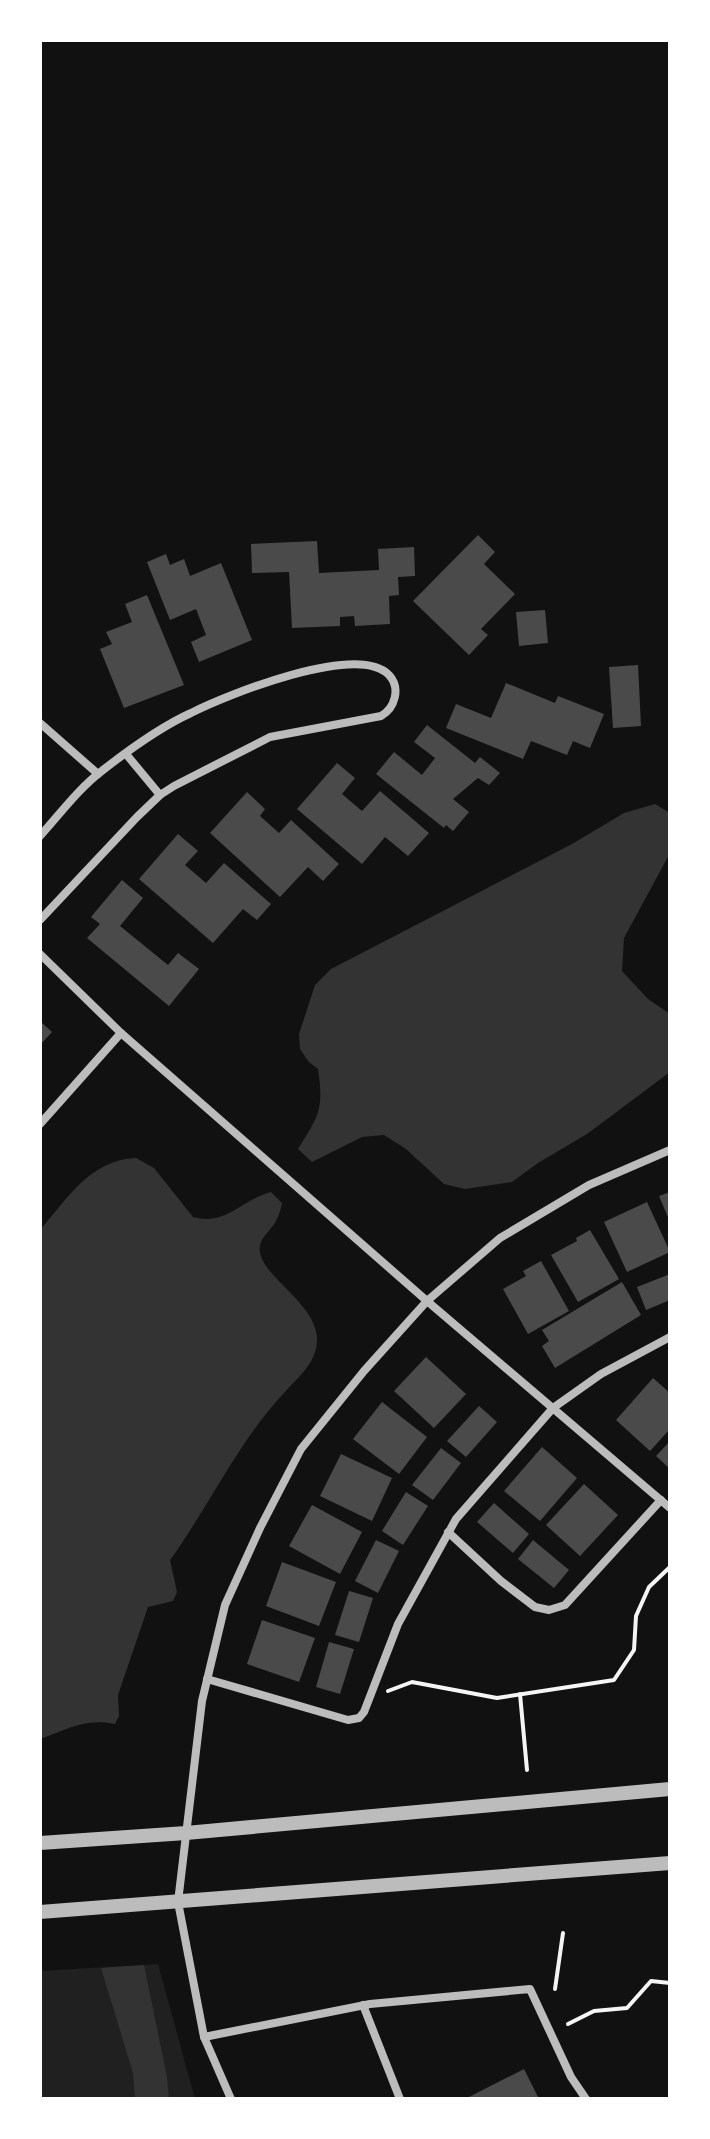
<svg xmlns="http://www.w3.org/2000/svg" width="710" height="2139" font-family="Barlow,sans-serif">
<rect width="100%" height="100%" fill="#111"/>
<path fill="#202020" d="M 158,1964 L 195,2099 L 40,2099 L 40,1971 Z"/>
<g fill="#333">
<path d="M 655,804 L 670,813 L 670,853 L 624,938 L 622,971 L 648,999 L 670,1014 L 670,1072 L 587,1134 L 538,1163 L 512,1182 L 465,1189 L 444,1184 L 406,1149 L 384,1135 L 362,1137 L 312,1162 L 298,1149 C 319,1116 324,1109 318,1069 L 308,1061 L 300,1049 L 299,1034 L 315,985 L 331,969 L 572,844 L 624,813 Z"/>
<path d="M 136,1158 L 154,1168 L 193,1217 C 227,1226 239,1201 271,1192 L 282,1203 C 281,1209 279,1215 276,1221 C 272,1229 261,1237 260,1246 C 255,1273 314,1300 317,1337 C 318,1362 299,1376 284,1393 C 237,1443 210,1505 170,1560 L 177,1592 L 173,1601 L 148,1607 L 118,1695 L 119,1716 L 115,1724 C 84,1718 69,1729 40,1739 L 40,1230 C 68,1198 90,1160 136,1158 Z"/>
<path d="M 144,1965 L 167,2077 L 169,2099 L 135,2099 L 133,2073 L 101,1968 Z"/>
</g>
<g fill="#4a4a4a">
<path d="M 478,535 L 495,552 L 484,564 L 515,594 L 481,629 L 488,635 L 469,655 L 413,601 Z"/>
<path d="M 317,541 L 319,573 L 379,570 L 378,549 L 414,547 L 415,576 L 398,577 L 399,595 L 389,596 L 390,624 L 355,626 L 354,616 L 340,617 L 340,626 L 292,628 L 289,572 L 252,573 L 251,544 Z"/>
<path d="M 166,554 L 170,565 L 184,559 L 190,576 L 221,563 L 252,640 L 199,662 L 191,642 L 206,635 L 196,609 L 170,620 L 147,562 Z"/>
<path d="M 147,595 L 184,685 L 124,708 L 100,649 L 112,644 L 106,632 L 132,622 L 125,604 Z"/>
<path d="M 545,610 L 548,643 L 519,646 L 516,612 Z"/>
<path d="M 638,665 L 641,726 L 613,728 L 609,667 Z"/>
<path d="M 506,683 L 555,703 L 558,696 L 604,714 L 590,748 L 573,741 L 567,755 L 531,741 L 523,759 L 446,728 L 456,704 L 491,718 Z"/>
<path d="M 427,725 L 475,763 L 480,757 L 500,773 L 489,785 L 478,778 L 453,799 L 469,812 L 453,831 L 446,825 L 444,828 L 376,774 L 394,752 L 422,775 L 435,758 L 414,742 Z"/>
<path d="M 337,763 L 355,778 L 342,794 L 362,811 L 380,791 L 429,833 L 408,856 L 385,837 L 362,864 L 297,809 Z"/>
<path d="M 247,792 L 265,809 L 260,816 L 279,833 L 291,820 L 339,864 L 323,881 L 308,867 L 280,897 L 210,833 Z"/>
<path d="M 178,834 L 198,851 L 185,865 L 206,883 L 224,863 L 271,904 L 257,920 L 243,909 L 213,943 L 139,879 Z"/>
<path d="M 122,880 L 143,898 L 120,926 L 168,965 L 178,953 L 199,969 L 169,1006 L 87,938 L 100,924 L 91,917 Z"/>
<path d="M 40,1021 L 52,1032 L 40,1045 Z"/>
<path d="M 670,1192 L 670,1222 L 659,1196 Z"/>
<path d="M 647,1202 L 670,1252 L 627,1272 L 604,1222 Z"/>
<path d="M 590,1230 L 619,1279 L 578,1302 L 551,1255 L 577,1241 L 576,1238 Z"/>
<path d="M 541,1261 L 569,1311 L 528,1334 L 503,1289 L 526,1276 L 523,1271 Z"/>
<path d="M 670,1274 L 670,1300 L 646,1310 L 637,1287 Z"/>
<path d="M 622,1282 L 641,1315 L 555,1368 L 542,1346 L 549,1341 L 542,1330 Z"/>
<path d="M 426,1357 L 466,1394 L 434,1428 L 394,1391 Z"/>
<path d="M 653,1378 L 670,1393 L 670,1429 L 650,1451 L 616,1420 Z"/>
<path d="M 382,1402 L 427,1437 L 399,1474 L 353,1439 Z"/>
<path d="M 479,1406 L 497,1422 L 466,1457 L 447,1441 Z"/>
<path d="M 670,1441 L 670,1469 L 656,1456 Z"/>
<path d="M 542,1447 L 577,1478 L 540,1521 L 504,1491 Z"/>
<path d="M 441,1448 L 461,1463 L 433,1500 L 412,1485 Z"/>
<path d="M 341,1454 L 392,1478 L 372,1521 L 320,1496 Z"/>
<path d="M 584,1484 L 618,1515 L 580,1556 L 546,1525 Z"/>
<path d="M 406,1492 L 428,1506 L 403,1545 L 382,1531 Z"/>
<path d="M 494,1503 L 529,1534 L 513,1553 L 477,1522 Z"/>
<path d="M 312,1505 L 362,1532 L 340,1574 L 289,1546 Z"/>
<path d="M 376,1540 L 399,1551 L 378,1593 L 355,1581 Z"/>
<path d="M 533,1540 L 569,1570 L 554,1588 L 518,1559 Z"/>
<path d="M 282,1562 L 336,1582 L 319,1626 L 266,1606 Z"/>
<path d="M 349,1591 L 373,1598 L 359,1642 L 335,1635 Z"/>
<path d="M 262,1620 L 315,1638 L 299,1682 L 247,1664 Z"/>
<path d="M 329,1642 L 354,1649 L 340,1694 L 316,1687 Z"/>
<path d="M 524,2069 L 539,2099 L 465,2099 Z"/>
</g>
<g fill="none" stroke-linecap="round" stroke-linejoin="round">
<g stroke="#f5f5f5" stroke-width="4">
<path d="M 388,1691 L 412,1682 L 497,1698 L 614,1680 L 634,1650 L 636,1616 L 649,1587 L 670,1567"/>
<path d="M 520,1694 L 527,1770"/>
<path d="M 555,1989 L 563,1933"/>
<path d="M 568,2024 L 594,2011 L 627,2008 L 651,1981 L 670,1983"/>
</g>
<g stroke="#bcbcbc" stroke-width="8">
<path d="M 40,723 L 98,774"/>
<path d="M 126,754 L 160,795"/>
<path d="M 40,836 C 60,814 79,788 103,770 C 130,749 160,727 191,713 C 227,695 357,642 389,675 C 401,688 395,708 381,716 L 270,737 L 174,786 L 160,795 L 137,817 L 40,920"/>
<path d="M 40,954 L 121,1033 L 427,1301 L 670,1508"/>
<path d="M 40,1124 L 121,1033"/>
<path d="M 448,1532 L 501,1581 L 535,1607 L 549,1610 L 565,1605 L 661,1500"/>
<path d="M 207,1679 L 348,1720 L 359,1718 L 364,1712 L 398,1624 L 456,1519 L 553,1408 L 601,1374 L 670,1337"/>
<path d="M 363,2005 L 400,2099"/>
<path d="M 204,2037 L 370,2004 L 530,1989 L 571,2077 L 586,2099"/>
<path d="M 231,2099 L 204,2037 L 178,1902 L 202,1701 L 225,1605 L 260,1528 L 301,1449 L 364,1371 L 427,1301 L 500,1238 L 589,1185 L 670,1150"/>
</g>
<g stroke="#bcbcbc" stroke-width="14">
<path d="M 40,1843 L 186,1833 L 670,1789"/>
<path d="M 40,1912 L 670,1863"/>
</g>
</g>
<rect width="710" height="2139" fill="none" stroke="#ffffff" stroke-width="84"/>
</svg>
